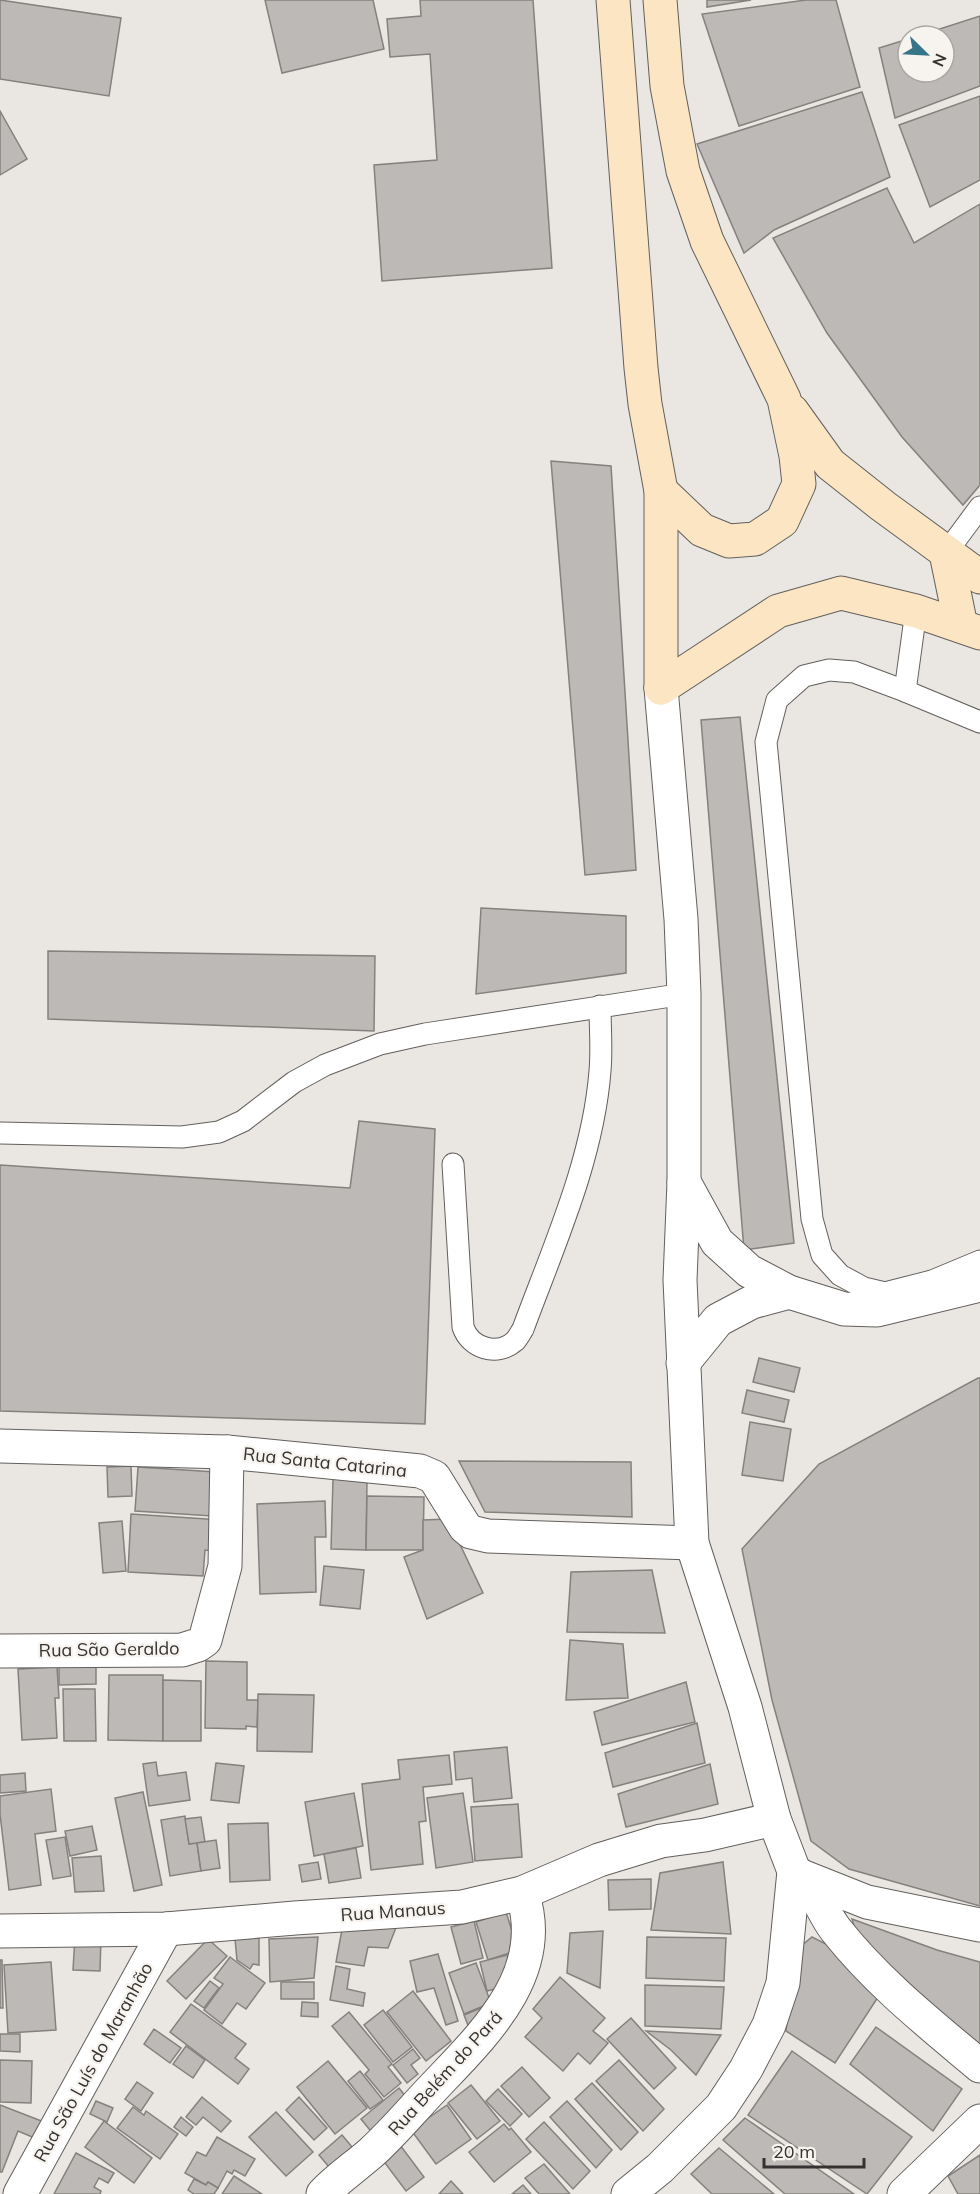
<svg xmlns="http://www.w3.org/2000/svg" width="980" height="2194" font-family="Mulish,sans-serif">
<rect width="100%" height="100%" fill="#eae7e3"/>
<g fill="#bcb9b6" stroke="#84817e" stroke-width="1.5">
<path d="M 0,0 L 121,18 L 109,96 L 0,79 Z"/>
<path d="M 265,0 L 373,0 L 384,49 L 282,73 Z"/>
<path d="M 420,0 L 533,0 L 552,268 L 382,281 L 374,165 L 437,160 L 430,54 L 390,57 L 387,19 L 421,16 Z"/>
<path d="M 707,0 L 751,0 L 707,7 Z"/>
<path d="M 806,0 L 836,0 L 860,87 L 739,126 L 702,14 Z"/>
<path d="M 980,16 L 980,86 L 895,118 L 879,48 L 908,39 L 908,72 L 944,72 L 944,36 L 918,36 Z"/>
<path d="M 862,92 L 890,177 L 774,230 L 744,253 L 697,144 Z"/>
<path d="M 980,96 L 980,180 L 930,207 L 899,125 Z"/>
<path d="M 0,111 L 27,159 L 0,175 Z"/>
<path d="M 887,188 L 914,243 L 980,204 L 980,485 L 963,505 L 902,437 L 827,333 L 773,238 Z"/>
<path d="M 551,461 L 611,466 L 636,870 L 585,875 Z"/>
<path d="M 740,717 L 794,1243 L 744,1250 L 701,720 Z"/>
<path d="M 481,908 L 626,916 L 626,973 L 476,994 Z"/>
<path d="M 48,951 L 375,956 L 374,1031 L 48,1019 Z"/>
<path d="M 359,1121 L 435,1129 L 425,1424 L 0,1411 L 0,1165 L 350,1188 Z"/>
<path d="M 759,1358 L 800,1368 L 794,1392 L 753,1382 Z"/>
<path d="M 978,1378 L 980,1378 L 980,1906 L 849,1869 L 811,1841 L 772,1700 L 742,1549 L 819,1464 Z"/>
<path d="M 747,1390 L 789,1400 L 784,1422 L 742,1413 Z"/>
<path d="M 750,1422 L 791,1429 L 783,1481 L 742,1475 Z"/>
<path d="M 459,1461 L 631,1462 L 632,1517 L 485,1512 Z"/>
<path d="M 131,1466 L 132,1496 L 108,1497 L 107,1467 Z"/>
<path d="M 138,1467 L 216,1472 L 212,1516 L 135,1511 Z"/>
<path d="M 333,1479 L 367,1480 L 366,1550 L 331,1549 Z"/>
<path d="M 367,1496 L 424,1497 L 423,1550 L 366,1550 Z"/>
<path d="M 325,1501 L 326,1537 L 315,1537 L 316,1592 L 260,1594 L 257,1504 Z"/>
<path d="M 131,1514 L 222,1520 L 221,1552 L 205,1550 L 203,1576 L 128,1572 Z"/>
<path d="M 448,1519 L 483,1593 L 427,1619 L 404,1557 L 423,1550 L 423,1520 Z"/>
<path d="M 122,1521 L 126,1571 L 103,1573 L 99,1523 Z"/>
<path d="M 324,1566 L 364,1570 L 360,1609 L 320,1605 Z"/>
<path d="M 652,1570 L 665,1633 L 567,1632 L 571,1572 Z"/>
<path d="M 570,1640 L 623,1644 L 628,1698 L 566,1700 Z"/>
<path d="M 206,1661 L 247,1662 L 247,1700 L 258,1700 L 257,1727 L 246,1726 L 246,1729 L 205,1728 Z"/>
<path d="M 57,1667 L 59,1698 L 55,1698 L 57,1738 L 22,1740 L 18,1669 Z"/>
<path d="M 59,1667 L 96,1667 L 96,1684 L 59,1685 Z"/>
<path d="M 109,1675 L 163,1675 L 163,1741 L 108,1740 Z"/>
<path d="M 163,1680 L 201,1681 L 201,1741 L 163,1741 Z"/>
<path d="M 686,1682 L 695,1722 L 602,1745 L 594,1712 Z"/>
<path d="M 63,1689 L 95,1689 L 96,1741 L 64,1741 Z"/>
<path d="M 258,1694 L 314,1695 L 312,1752 L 257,1751 Z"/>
<path d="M 697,1723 L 705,1763 L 613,1787 L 605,1753 Z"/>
<path d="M 507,1747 L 512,1798 L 474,1802 L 472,1778 L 456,1780 L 454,1752 Z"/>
<path d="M 449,1755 L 452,1784 L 423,1787 L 426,1821 L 419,1822 L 423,1864 L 371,1870 L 362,1784 L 400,1779 L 398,1760 Z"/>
<path d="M 156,1762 L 158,1776 L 186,1772 L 190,1800 L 149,1806 L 143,1764 Z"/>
<path d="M 216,1763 L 244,1766 L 239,1803 L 211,1800 Z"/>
<path d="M 710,1764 L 718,1804 L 626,1827 L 618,1794 Z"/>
<path d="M 25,1773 L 26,1791 L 0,1793 L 0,1775 Z"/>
<path d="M 51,1789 L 56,1831 L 35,1834 L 41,1885 L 9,1890 L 0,1814 L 0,1796 Z"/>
<path d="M 143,1792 L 162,1885 L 134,1891 L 115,1798 Z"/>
<path d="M 354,1793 L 363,1846 L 314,1856 L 305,1802 Z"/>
<path d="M 463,1793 L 473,1862 L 436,1868 L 427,1798 Z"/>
<path d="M 518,1804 L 522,1857 L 475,1861 L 471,1807 Z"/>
<path d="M 185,1816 L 189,1844 L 197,1843 L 201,1871 L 170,1876 L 161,1820 Z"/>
<path d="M 201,1817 L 205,1842 L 189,1844 L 185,1819 Z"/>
<path d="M 268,1823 L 270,1880 L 230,1882 L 228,1824 Z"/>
<path d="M 92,1826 L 97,1850 L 70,1856 L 65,1831 Z"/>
<path d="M 65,1837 L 71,1876 L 53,1879 L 46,1840 Z"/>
<path d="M 216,1840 L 220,1868 L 201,1871 L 197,1843 Z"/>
<path d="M 356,1848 L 361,1878 L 329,1883 L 324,1854 Z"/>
<path d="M 101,1856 L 104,1891 L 75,1892 L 72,1858 Z"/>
<path d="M 318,1862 L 321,1879 L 302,1882 L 299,1865 Z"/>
<path d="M 723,1862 L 731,1934 L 651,1930 L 660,1873 Z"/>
<path d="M 651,1879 L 651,1909 L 609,1910 L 608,1880 Z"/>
<path d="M 506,1912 L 518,1950 L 488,1960 L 476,1922 Z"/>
<path d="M 852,1919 L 937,1950 L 980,1962 L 980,2045 L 916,1996 L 857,1938 Z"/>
<path d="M 474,1921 L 483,1958 L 461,1964 L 451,1927 Z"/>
<path d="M 343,1924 L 397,1925 L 388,1948 L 368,1947 L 364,1966 L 336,1962 Z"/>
<path d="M 603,1931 L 600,1988 L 567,1973 L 570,1933 Z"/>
<path d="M 75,1936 L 101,1937 L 100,1971 L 73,1970 Z"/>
<path d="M 318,1937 L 314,1978 L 270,1982 L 269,1939 Z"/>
<path d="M 647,1937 L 726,1938 L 724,1981 L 646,1978 Z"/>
<path d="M 812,1937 L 832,1947 L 880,1994 L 835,2063 L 786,2031 L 794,1952 Z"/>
<path d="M 259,1938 L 259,1965 L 253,1964 L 250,1969 L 237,1960 L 235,1939 Z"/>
<path d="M 208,1939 L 227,1956 L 186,1999 L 167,1981 Z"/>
<path d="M 438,1954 L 458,2021 L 446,2025 L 434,1988 L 417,1992 L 410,1961 Z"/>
<path d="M 507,1955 L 515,1984 L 487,1991 L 480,1962 Z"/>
<path d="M 230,1957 L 265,1983 L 246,2009 L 237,2003 L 222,2024 L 204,2010 L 223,1984 L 214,1978 Z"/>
<path d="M 0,1960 L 2,1960 L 3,2008 L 0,2008 Z"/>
<path d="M 51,1962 L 56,2030 L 8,2033 L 4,1965 Z"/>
<path d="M 476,1963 L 491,2003 L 464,2014 L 449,1973 Z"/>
<path d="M 336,1966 L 350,1969 L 347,1989 L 365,1993 L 363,2006 L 330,2000 Z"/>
<path d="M 560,1977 L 605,2018 L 593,2031 L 608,2043 L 590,2064 L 578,2053 L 563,2071 L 525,2037 L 542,2018 L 533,2009 Z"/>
<path d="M 210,1981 L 219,1988 L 204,2008 L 194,2001 Z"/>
<rect x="281" y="1982" width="33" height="17"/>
<path d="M 645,1985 L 724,1987 L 721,2029 L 645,2026 Z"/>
<path d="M 413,1991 L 451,2041 L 426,2061 L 387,2012 Z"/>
<path d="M 302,2002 L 318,2003 L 318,2017 L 301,2016 Z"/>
<path d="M 493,2003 L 471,2033 L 464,2015 Z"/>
<path d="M 191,2004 L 246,2044 L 235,2058 L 249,2069 L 238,2084 L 170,2032 Z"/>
<path d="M 383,2010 L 412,2047 L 393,2062 L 364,2025 Z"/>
<path d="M 349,2012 L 392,2064 L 388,2067 L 401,2083 L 384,2097 L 365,2074 L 369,2070 L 332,2026 Z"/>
<path d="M 631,2018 L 676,2068 L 654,2089 L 607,2039 Z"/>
<path d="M 876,2027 L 962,2089 L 933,2131 L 850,2064 Z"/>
<path d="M 154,2029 L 181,2048 L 170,2063 L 144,2044 Z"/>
<path d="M 646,2031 L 721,2035 L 696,2075 L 671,2050 Z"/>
<path d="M 0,2034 L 20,2034 L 20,2052 L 0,2051 Z"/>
<path d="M 186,2046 L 205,2060 L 193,2078 L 173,2064 Z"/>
<path d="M 413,2049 L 420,2058 L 411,2065 L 418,2074 L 407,2083 L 393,2065 Z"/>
<path d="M 792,2051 L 912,2137 L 867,2194 L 748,2115 Z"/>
<path d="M 0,2060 L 32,2061 L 31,2103 L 0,2102 Z"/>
<path d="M 619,2060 L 664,2109 L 643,2131 L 596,2081 Z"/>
<path d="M 328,2061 L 367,2108 L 335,2134 L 297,2087 Z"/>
<path d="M 522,2067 L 550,2098 L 529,2117 L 501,2086 Z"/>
<path d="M 360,2071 L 383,2100 L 370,2109 L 348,2081 Z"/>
<path d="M 137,2082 L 153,2093 L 141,2111 L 125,2099 Z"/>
<path d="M 592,2083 L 638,2132 L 621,2150 L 575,2099 Z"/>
<path d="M 471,2085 L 500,2121 L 477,2139 L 448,2103 Z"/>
<path d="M 399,2088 L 413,2106 L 378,2140 L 361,2119 Z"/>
<path d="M 498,2089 L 522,2114 L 510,2126 L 486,2101 Z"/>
<path d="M 202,2097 L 231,2121 L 221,2132 L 203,2117 L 196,2125 L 186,2117 Z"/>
<path d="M 299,2097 L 327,2128 L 314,2140 L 286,2110 Z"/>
<path d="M 96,2101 L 113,2108 L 107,2122 L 90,2114 Z"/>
<path d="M 567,2101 L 612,2150 L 596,2168 L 550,2117 Z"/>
<path d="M 0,2105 L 44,2122 L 37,2139 L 18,2131 L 2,2172 L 0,2172 Z"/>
<path d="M 447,2105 L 471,2139 L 436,2164 L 411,2130 Z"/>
<path d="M 133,2107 L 144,2115 L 146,2111 L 178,2134 L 160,2159 L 117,2128 Z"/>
<path d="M 276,2112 L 313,2152 L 286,2176 L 249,2137 Z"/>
<path d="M 181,2117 L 193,2127 L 186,2136 L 174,2127 Z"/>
<path d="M 745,2118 L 854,2194 L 785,2194 L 723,2140 Z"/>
<path d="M 104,2121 L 152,2158 L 134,2183 L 85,2147 Z"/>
<path d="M 544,2122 L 590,2171 L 573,2189 L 526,2139 Z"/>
<path d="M 504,2124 L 509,2130 L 511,2128 L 531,2152 L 494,2182 L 469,2152 Z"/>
<path d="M 342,2135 L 357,2153 L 334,2173 L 319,2155 Z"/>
<path d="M 217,2137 L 255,2159 L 245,2176 L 234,2170 L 232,2174 L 227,2171 L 218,2188 L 208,2182 L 206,2185 L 185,2173 L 197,2152 L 206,2156 Z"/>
<path d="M 397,2141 L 424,2177 L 406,2191 L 379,2155 Z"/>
<path d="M 719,2148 L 774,2194 L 712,2194 L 691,2174 Z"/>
<path d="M 76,2153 L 114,2173 L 108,2183 L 99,2178 L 94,2187 L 101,2191 L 100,2194 L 54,2194 Z"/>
<path d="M 980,2155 L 980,2194 L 958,2194 L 948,2176 Z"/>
<path d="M 544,2164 L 570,2194 L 539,2194 L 525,2178 Z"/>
<path d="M 234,2176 L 262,2194 L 222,2194 Z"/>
<path d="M 194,2179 L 206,2185 L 208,2182 L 218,2188 L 214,2194 L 194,2194 L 188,2190 Z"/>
<path d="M 451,2181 L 463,2194 L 439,2194 Z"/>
<path d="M 523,2185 L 531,2194 L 512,2194 Z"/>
</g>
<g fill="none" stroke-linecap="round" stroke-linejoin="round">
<g stroke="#625f5c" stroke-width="23">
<g id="service">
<path d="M 946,553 L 980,507"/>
<path d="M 905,691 L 916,611"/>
<path d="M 980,722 L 905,691 L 854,672 L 829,670 L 804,676 L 777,700 L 766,742 L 812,1219 L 822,1255 L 840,1275 L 864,1288 L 885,1293 L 932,1281 L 980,1261"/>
<path d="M 0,1133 L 182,1137 L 219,1132 L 243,1121 L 294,1082 L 325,1065 L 380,1044 L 425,1034 L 684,994"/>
<path d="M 453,1164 L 463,1327 C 470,1348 497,1357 515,1341 C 518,1338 521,1332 523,1329 C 554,1245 593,1160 600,1071 C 602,1049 600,1028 600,1006"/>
</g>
</g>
<g stroke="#625f5c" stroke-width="35">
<g id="minor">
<path d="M 684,1182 L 717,1242 L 749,1271 L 789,1292 L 844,1309 L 877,1310 L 980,1285"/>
<path d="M 683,1363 L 718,1320 L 752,1302 L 789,1292"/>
<path d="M 0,1446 L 227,1452 L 420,1471 L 434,1477 L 465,1527 L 471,1532 L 488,1536 L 692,1543"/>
<path d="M 0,1651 L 182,1650 L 198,1645 L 205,1640 L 225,1566 L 227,1452"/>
<path d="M 794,1871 C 815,1884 821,1911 836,1930 C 877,1982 930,2024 980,2066"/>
<path d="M 804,1877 L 867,1902 L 980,1925"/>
<path d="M 0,1931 L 166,1929 L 295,1918 L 462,1907 L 522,1893 L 599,1860 L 661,1841 L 705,1835 L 774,1819"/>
<path d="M 20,2194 L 166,1929"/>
<path d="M 323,2194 C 338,2178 355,2167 372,2152 C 393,2133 412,2110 432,2089 C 482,2036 550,1974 522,1893"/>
<path d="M 904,2194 L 980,2121"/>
</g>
</g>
<g stroke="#625f5c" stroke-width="35">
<path id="tertiary" d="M 628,2194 L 660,2168 L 721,2107 L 746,2069 L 769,2025 L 783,1983 L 794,1871 L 774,1819 L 745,1707 L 692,1543 L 680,1280 L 684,1182 L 684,994 L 681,919 L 661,688"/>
</g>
<g stroke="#625f5c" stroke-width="35">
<g id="secondary">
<path d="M 613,0 L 641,368 L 645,404 L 661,491 L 661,688"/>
<path d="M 660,0 L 667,86 L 683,171 L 707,241 L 784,399 L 796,456 L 799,484 L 782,521 L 755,539 L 729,541 L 702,530 L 661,491"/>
<path d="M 792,411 L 830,464 L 883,506 L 980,577"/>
<path d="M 946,553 L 961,626"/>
<path d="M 661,688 L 778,611 L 841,593 L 916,611 L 980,633"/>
</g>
</g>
<use href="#service" stroke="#fff" stroke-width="21"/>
<use href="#minor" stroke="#fff" stroke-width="33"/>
<use href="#tertiary" stroke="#fff" stroke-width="33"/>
<use href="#secondary" stroke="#fce5c3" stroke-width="33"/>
</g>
<g text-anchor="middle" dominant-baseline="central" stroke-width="4.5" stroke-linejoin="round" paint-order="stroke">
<g font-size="18" fill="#353332" stroke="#f7f4f0">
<text transform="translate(325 1462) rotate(6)">Rua Santa Catarina</text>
<text transform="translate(109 1649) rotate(-1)">Rua São Geraldo</text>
<text transform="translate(393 1911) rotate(-4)">Rua Manaus</text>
<text transform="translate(93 2062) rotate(-61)">Rua São Luís do Maranhão</text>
<text transform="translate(445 2073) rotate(-48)">Rua Belém do Pará</text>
</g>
</g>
<g transform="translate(926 54) rotate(114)"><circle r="28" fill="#f7f4f0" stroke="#a9a7a4" stroke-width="1.5"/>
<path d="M0-4.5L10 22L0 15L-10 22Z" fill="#367589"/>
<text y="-9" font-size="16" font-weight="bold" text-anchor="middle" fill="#353332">N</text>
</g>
<path d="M764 2158v9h100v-9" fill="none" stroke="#353332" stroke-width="3"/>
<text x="773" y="2158" font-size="18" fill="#353332" stroke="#f7f4f0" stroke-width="4.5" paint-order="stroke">20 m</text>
</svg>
